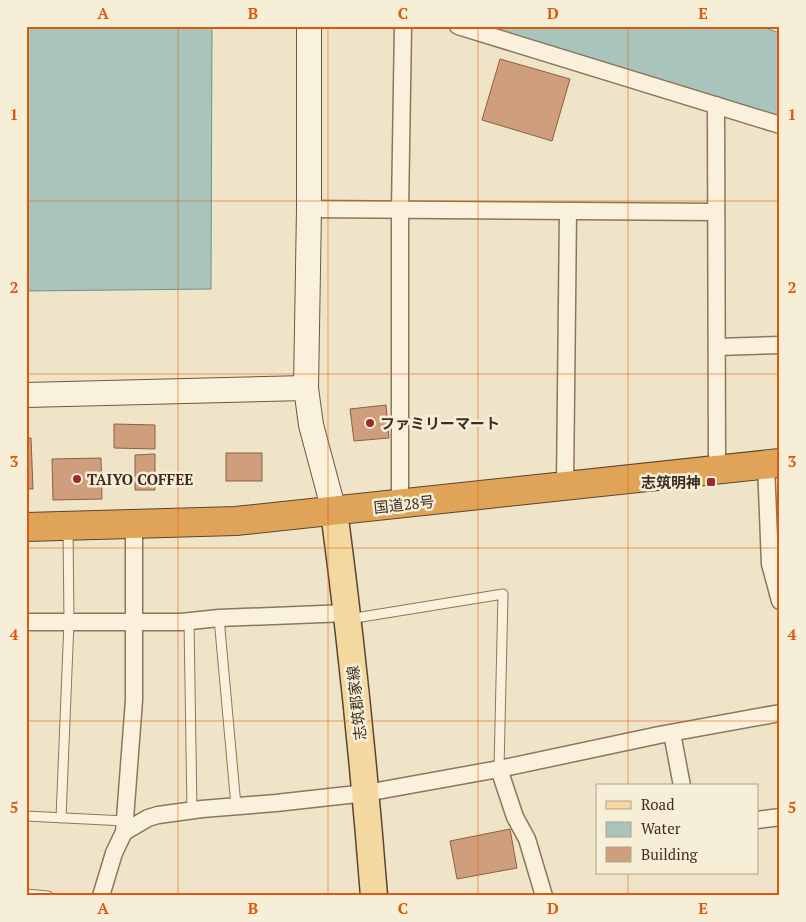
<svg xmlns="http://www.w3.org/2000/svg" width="806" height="922" font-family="'PT Serif','Noto Sans JP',serif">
<rect width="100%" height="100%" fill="#f0e4c8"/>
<g fill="#a9c4bc" stroke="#6f938a">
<path d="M 26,26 L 212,26 L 211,289 L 26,291 Z"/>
<path d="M 479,26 L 759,26 L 780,33 L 780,118 Z"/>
</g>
<g fill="#cf9f7d" stroke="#8d5f41">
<path d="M 500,59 L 570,79 L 552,141 L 482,120 Z"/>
<path d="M 386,405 L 389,438 L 354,441 L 350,409 Z"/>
<path d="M 114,424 L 155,425 L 155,449 L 114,448 Z"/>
<path d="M 26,438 L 31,438 L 33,489 L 26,489 Z"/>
<rect x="226" y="453" width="36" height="28"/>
<path d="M 155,454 L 155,490 L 135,490 L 135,455 Z"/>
<path d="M 101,458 L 102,499 L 53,500 L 52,459 Z"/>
<path d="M 510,829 L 517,868 L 457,879 L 450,841 Z"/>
</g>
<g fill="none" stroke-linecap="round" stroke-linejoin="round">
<g stroke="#8d765c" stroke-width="11">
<g id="lane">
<path d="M 219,618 L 236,806"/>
<path d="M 349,619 L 503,594 L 499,769"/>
<path d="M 189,621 L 192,811"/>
<path d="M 26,816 L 125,821"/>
<path d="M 61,818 L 69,622 L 68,529"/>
<path d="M 26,894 L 48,896"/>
</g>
</g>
<g stroke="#8d765c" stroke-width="19">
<g id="street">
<path d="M 458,26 L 780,125"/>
<path d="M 716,105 L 717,470"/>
<path d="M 309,209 L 716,212"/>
<path d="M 717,347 L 780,345"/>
<path d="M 766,464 L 770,564 L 780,601"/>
<path d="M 565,486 L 568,211"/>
<path d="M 400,504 L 400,210 L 403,26"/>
<path d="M 26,622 L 181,622 L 219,618 L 347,613"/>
<path d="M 672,733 L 682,786"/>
<path d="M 499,769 L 515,817 L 527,839 L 544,896"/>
<path d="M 757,820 L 780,817"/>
<path d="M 124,832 L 148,818 L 158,815 L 202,809 L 276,803 L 366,793 L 499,769 L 659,735 L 780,713"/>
<path d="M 101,896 L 114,853 L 124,832 L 134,700 L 134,524"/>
</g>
</g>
<g stroke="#6f573f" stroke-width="26">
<g id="secondary">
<path d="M 309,26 L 309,209 L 306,388 L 311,425 L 334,511"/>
<path d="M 26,395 L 306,388"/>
</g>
</g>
<g stroke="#5b4430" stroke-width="29">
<path id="primary" d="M 334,511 C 351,639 364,767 374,896"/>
</g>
<g stroke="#5b4430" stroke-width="30">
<path id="highway" d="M 26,527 L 236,521 L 780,463"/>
</g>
<use href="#lane" stroke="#faf1dc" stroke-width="9"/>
<use href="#street" stroke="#faf1dc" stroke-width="16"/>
<use href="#secondary" stroke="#faf1dc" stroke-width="24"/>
<use href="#primary" stroke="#f3d9a0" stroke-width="26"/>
<use href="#highway" stroke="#e0a458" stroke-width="28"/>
</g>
<path fill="none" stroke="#df570d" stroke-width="1" stroke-opacity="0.55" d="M 178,26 L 178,896M 328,26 L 328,896M 478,26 L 478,896M 628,26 L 628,786M 26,201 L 780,201M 26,374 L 780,374M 26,548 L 780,548M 26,721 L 780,721M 628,873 L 628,896"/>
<g fill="#9e2a2b" stroke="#f7eed8" stroke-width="2">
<circle cx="370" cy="423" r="5"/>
<circle cx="77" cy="479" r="5"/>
<rect x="706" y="477" width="10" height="10" rx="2.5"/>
</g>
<g text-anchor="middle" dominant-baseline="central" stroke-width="5" stroke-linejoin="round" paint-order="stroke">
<g font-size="15" font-weight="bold" fill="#3d2e20" stroke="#f7eed8" text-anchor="start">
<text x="380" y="423">ファミリーマート</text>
<text x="87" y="479">TAIYO COFFEE</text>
<text x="701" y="482" text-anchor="end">志筑明神</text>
</g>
<g font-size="15" fill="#3d2e20" stroke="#f7eed8">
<text transform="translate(404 504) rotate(-6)">国道28号</text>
<text transform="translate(356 703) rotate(-96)">志筑郡家線</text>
</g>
</g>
<rect width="806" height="922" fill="none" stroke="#f7eed8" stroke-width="55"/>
<rect x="596" y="784" width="162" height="90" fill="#f7eed8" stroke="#ada18e"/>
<rect x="606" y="801" width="25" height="8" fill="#f3d9a0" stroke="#ada18e"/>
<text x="641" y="810" font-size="15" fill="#3d2e20">Road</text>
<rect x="606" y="822" width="25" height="15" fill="#a9c4bc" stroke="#ada18e"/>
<text x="641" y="834" font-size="15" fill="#3d2e20">Water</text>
<rect x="606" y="847" width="25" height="15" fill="#cf9f7d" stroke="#ada18e"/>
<text x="641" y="860" font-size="15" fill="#3d2e20">Building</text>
<rect x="28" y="28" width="750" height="866" fill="none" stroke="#df570d" stroke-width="2"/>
<g font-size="16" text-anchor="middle" font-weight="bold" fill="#df570d">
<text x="103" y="19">A</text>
<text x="253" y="19">B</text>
<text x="403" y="19">C</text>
<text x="553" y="19">D</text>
<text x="703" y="19">E</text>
<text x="14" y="120">1</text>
<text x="792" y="120">1</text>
<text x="14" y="293">2</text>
<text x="792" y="293">2</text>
<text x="14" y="467">3</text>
<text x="792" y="467">3</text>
<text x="14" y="640">4</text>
<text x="792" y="640">4</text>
<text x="14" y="813">5</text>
<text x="792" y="813">5</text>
<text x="103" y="914">A</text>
<text x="253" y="914">B</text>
<text x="403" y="914">C</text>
<text x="553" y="914">D</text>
<text x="703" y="914">E</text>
</g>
</svg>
